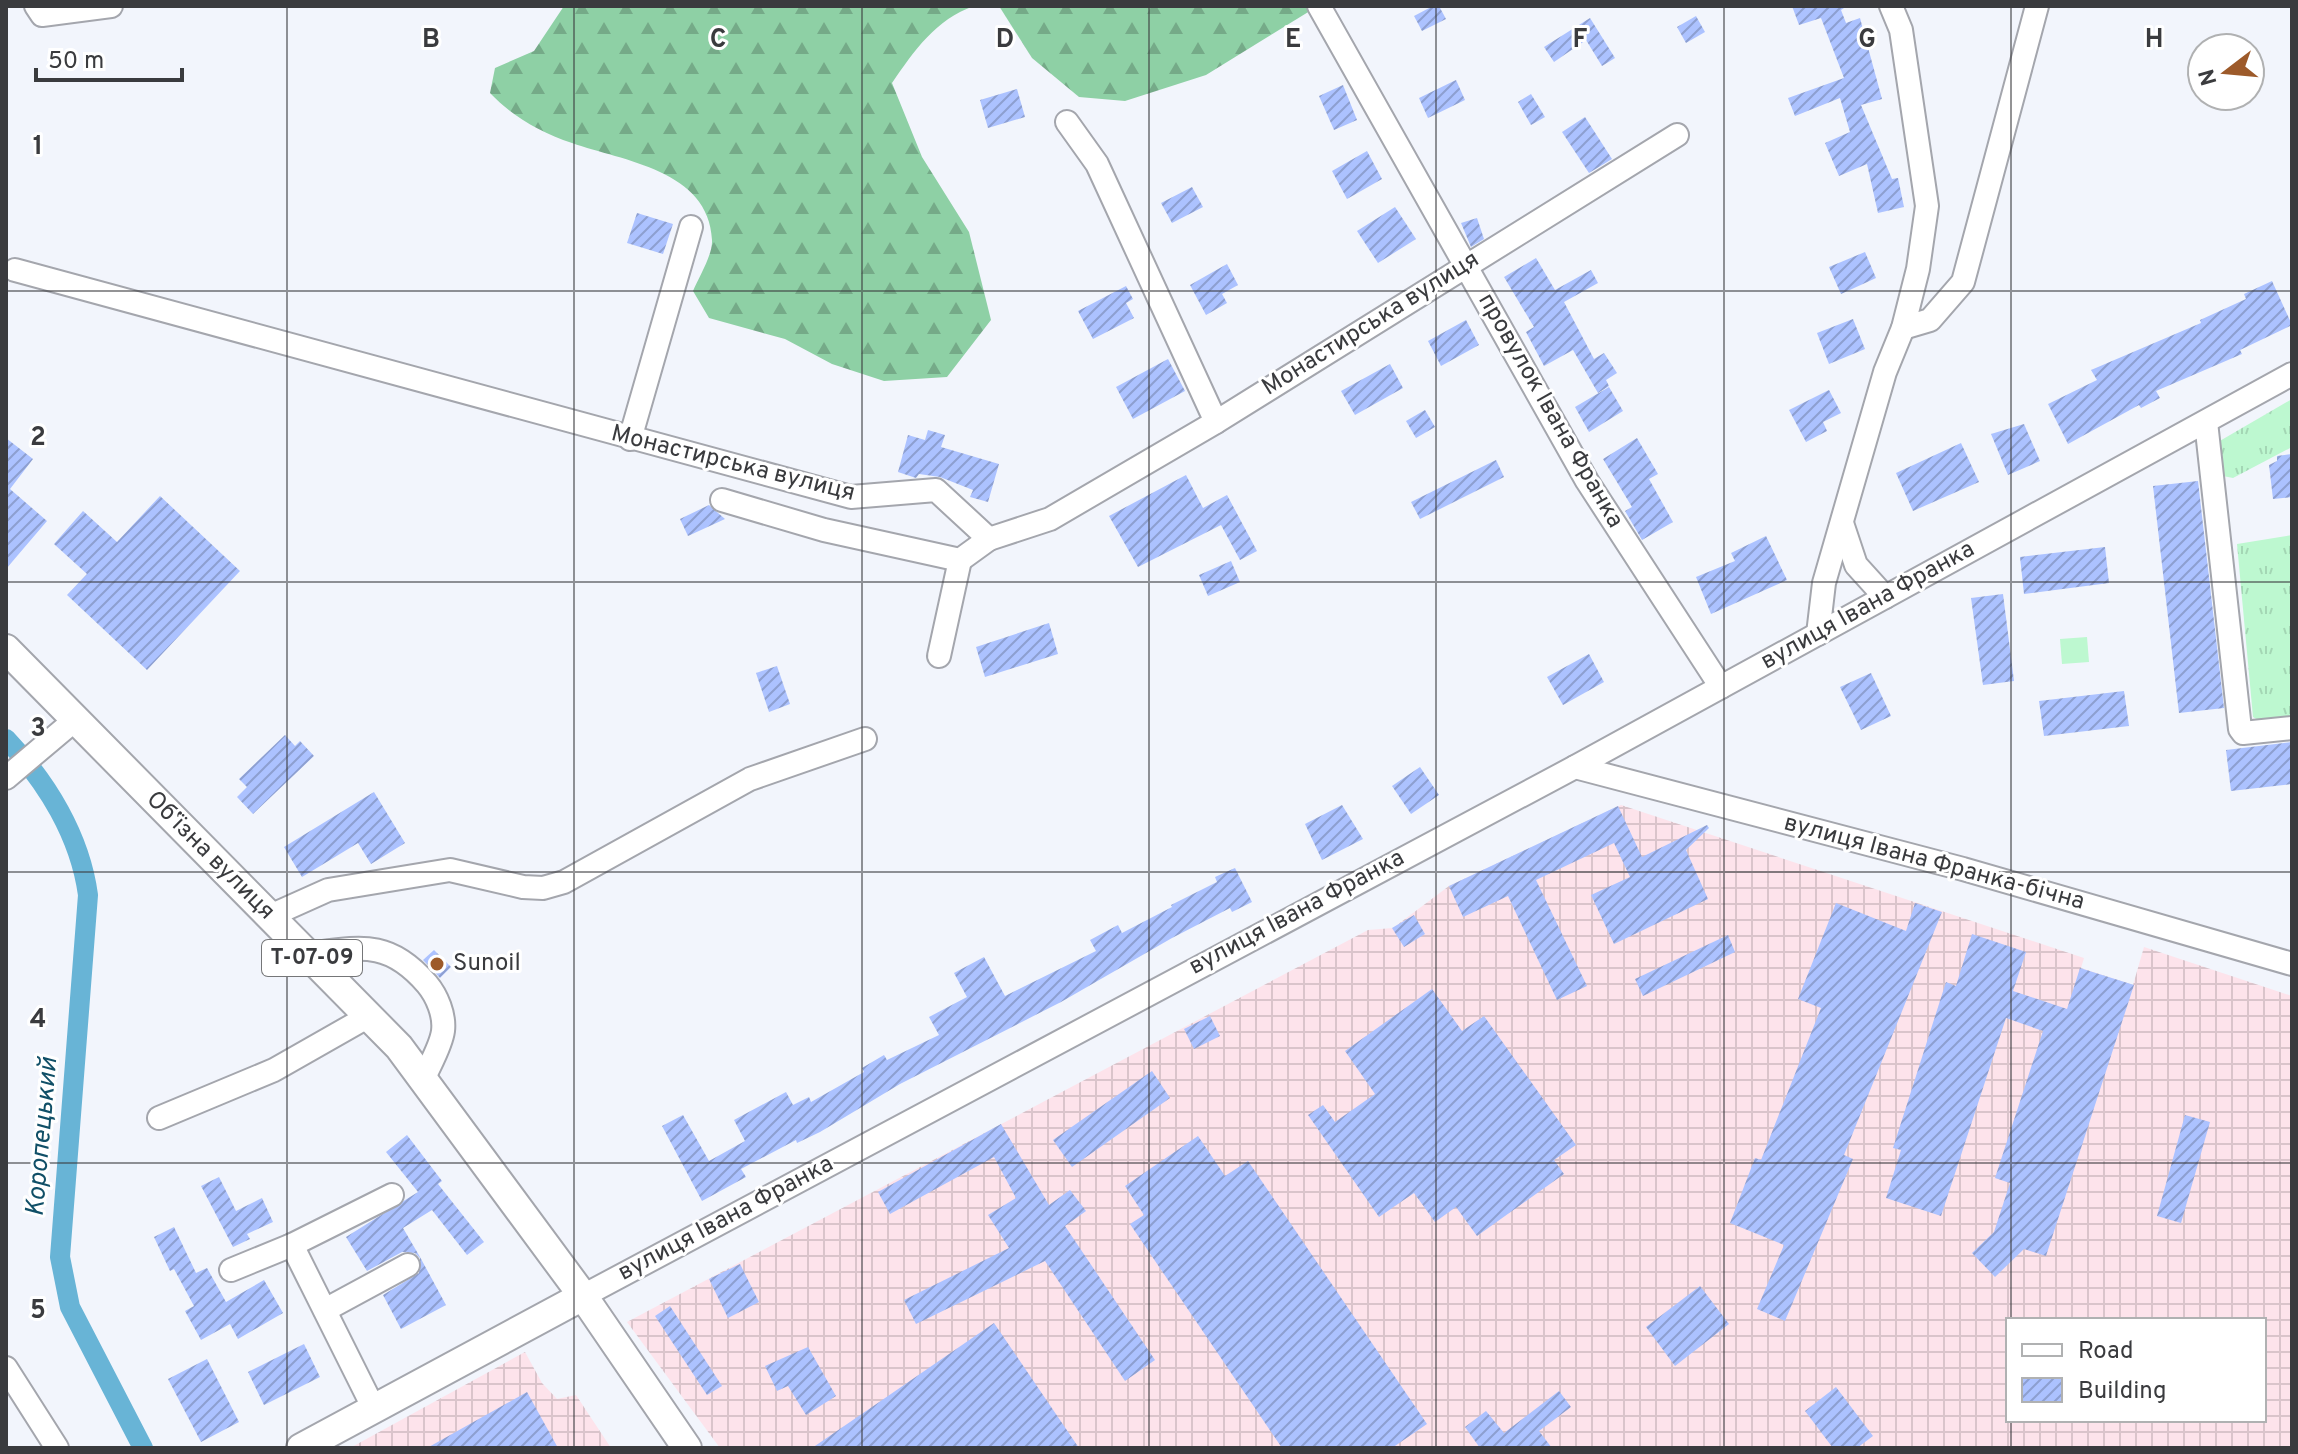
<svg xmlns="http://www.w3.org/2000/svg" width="2298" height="1454" font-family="Overpass,sans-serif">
<defs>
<pattern id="industrial-grid" width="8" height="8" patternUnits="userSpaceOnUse" patternTransform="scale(2)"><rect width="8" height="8" fill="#fde3eb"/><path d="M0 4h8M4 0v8" fill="none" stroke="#dac4cb"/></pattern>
<pattern id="grass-tufts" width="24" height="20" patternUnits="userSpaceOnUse" patternTransform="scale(2)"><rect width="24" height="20" fill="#bdf8d0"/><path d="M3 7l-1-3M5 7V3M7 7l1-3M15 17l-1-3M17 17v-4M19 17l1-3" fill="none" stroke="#a3d6b4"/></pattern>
<pattern id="forest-firs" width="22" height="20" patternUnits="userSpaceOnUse" patternTransform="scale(2)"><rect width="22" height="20" fill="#8ed0a5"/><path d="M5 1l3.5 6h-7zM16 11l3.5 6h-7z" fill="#75aa88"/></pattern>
<pattern id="building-hatch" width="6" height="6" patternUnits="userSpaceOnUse" patternTransform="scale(2)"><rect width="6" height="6" fill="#acc2ff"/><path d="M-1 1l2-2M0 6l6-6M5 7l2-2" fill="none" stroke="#8d9fd0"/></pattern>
</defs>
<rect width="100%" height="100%" fill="#f2f5fc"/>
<g fill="url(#industrial-grid)" fill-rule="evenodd">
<path d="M 1621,805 L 2084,958 L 2081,968 L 2133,985 L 2144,947 L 2292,996 L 2292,1448 L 720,1448 L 627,1322 L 1368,930 L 1393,928 L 1449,886 ZM 2008,1320 L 2264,1320 L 2264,1420 L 2008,1420 Z"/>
<path d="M 525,1352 L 542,1383 L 557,1399 L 576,1395 L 611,1448 L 350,1448 Z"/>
</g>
<g fill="url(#grass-tufts)">
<path d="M 2292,399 L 2292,447 L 2233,478 L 2223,476 L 2219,469 L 2218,442 Z"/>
<path d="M 2292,535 L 2292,717 L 2260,721 L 2253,717 L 2237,544 Z"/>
</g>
<g fill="url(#forest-firs)">
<path d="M 564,6 L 974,6 C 936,19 914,51 892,83 L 922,157 L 969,232 L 991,320 L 947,377 L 884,381 L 832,364 L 785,339 L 709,318 L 693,291 C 699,277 713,254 712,240 C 709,170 623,161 572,143 C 540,132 513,117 490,93 L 495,68 L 534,51 Z"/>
<path d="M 999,6 L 1318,6 L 1206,75 L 1125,101 L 1079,97 L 1032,58 Z"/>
</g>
<path fill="#bdf8d0" d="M 2087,637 L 2089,662 L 2062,664 L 2060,639 Z"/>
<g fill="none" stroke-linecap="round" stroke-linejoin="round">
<path stroke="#68b4d6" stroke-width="20" d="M 6,739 C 47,782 80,836 88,895 L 60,1257 L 70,1307 L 143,1448"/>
</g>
<g fill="url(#building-hatch)">
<path d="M 1433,6 L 1439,6 L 1446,19 L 1422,31 L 1414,16 Z"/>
<path d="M 1792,6 L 1847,6 L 1841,10 L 1846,23 L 1860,18 L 1882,99 L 1861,105 L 1892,179 L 1898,178 L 1904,207 L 1878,213 L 1867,164 L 1839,176 L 1825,143 L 1850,132 L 1840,98 L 1795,116 L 1788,98 L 1844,78 L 1821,18 L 1799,25 Z"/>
<path d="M 1696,16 L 1705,32 L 1686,43 L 1677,27 Z"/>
<path d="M 1590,18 L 1615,58 L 1602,66 L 1586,40 L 1554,62 L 1544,47 Z"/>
<path d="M 1456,80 L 1465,100 L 1428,118 L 1419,98 Z"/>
<path d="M 1343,85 L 1357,120 L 1334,130 L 1319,96 Z"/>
<path d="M 1017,89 L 1025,117 L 988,128 L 980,100 Z"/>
<path d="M 1531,94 L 1545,117 L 1531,125 L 1518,102 Z"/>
<path d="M 1585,117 L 1612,159 L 1589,173 L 1562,132 Z"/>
<path d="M 1367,151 L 1382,179 L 1347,199 L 1332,171 Z"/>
<path d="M 1192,187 L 1203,207 L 1172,223 L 1161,203 Z"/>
<path d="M 1395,207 L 1416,239 L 1378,263 L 1357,231 Z"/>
<path d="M 637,213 L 673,224 L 663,254 L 627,243 Z"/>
<path d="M 1477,218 L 1484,239 L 1471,247 L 1461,223 Z"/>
<path d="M 1865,252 L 1876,278 L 1841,294 L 1829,267 Z"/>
<path d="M 1536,258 L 1555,290 L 1591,270 L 1598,283 L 1564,302 L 1594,359 L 1604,353 L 1617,373 L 1606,380 L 1609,386 L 1598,393 L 1573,350 L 1544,366 L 1526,332 L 1534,327 L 1504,277 Z"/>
<path d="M 1227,264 L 1238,285 L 1222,294 L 1227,303 L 1206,315 L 1190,285 Z"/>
<path d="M 2272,281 L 2292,325 L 2240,350 L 2242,354 L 2156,391 L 2160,398 L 2141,408 L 2139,405 L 2068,444 L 2048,404 L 2097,380 L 2091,370 L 2201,323 L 2200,320 L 2246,299 L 2244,294 Z"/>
<path d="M 1126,286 L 1133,299 L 1126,303 L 1134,318 L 1093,339 L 1078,311 Z"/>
<path d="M 1853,319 L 1865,349 L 1829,364 L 1817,333 Z"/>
<path d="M 1466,320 L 1479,345 L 1441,366 L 1428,341 Z"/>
<path d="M 1168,359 L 1185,391 L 1133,419 L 1116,387 Z"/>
<path d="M 1390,364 L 1403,388 L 1355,415 L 1341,391 Z"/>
<path d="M 1609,387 L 1623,411 L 1589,432 L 1575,407 Z"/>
<path d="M 1829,390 L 1841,413 L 1823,422 L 1827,431 L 1806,442 L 1789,410 Z"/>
<path d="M 1425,410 L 1435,427 L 1416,438 L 1406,421 Z"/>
<path d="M 2024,424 L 2040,461 L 2008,475 L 1991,434 Z"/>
<path d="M 928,430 L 945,435 L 941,447 L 999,464 L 988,502 L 970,497 L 973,490 L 940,477 L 919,474 L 916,478 L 898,472 L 908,435 L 925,440 Z"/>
<path d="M 6,438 L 33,459 L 10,489 L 47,521 L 6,569 Z"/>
<path d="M 1637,438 L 1658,474 L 1649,479 L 1673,522 L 1642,540 L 1625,511 L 1632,507 L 1603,459 Z"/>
<path d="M 1961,443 L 1979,482 L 1913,511 L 1896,473 Z"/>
<path d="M 2292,454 L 2292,497 L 2273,499 L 2269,465 L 2277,461 L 2277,456 Z"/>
<path d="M 1496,460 L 1504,477 L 1420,519 L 1411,502 Z"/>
<path d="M 1186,475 L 1203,508 L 1227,495 L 1257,551 L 1240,560 L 1221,525 L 1138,567 L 1109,516 Z"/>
<path d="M 2198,481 L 2224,708 L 2179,713 L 2153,486 Z"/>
<path d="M 160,496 L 240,571 L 147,670 L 67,595 L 87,574 L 54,544 L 83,511 L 117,542 Z"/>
<path d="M 709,505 L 725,519 L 688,536 L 680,519 Z"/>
<path d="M 1766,536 L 1787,580 L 1711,614 L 1696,577 L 1735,561 L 1731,553 Z"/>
<path d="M 2105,547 L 2109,583 L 2024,594 L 2020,557 Z"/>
<path d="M 1231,561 L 1240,582 L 1208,596 L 1199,575 Z"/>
<path d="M 2003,594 L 2014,681 L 1983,685 L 1971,598 Z"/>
<path d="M 1049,623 L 1058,654 L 985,677 L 976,647 Z"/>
<path d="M 1589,654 L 1604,682 L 1563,705 L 1547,677 Z"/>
<path d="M 777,666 L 790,704 L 769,712 L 756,673 Z"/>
<path d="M 1871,673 L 1891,716 L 1861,730 L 1840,687 Z"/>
<path d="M 2124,691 L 2129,726 L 2044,736 L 2039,701 Z"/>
<path d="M 285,735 L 295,746 L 300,741 L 314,756 L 253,814 L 237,797 L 247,787 L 239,779 Z"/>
<path d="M 2292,742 L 2292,784 L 2231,791 L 2226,750 Z"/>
<path d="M 1420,767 L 1439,795 L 1411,814 L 1392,786 Z"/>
<path d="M 374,792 L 405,843 L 371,864 L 358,843 L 302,877 L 284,847 Z"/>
<path d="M 1342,805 L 1363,839 L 1322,860 L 1305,824 Z"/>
<path d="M 1618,806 L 1642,857 L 1707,825 L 1709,828 L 1686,850 L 1708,899 L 1614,944 L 1591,895 L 1630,877 L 1614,843 L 1536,880 L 1587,986 L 1557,1000 L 1508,896 L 1463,917 L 1449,886 Z"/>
<path d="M 1235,868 L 1252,902 L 1232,912 L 1230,908 L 1172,938 L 1061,1002 L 900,1084 L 820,1132 L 797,1143 L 796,1140 L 741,1169 L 746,1177 L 702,1201 L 662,1126 L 683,1115 L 709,1161 L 745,1141 L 734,1120 L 786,1092 L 793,1105 L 809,1097 L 811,1102 L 864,1072 L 862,1068 L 884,1055 L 887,1060 L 939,1035 L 929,1017 L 967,997 L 954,973 L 984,957 L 1005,996 L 1096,951 L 1090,940 L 1118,925 L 1122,933 L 1172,907 L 1171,905 L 1217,882 L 1215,877 Z"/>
<path d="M 1836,903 L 1906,931 L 1915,903 L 1942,912 L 1844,1155 L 1853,1159 L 1785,1321 L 1757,1309 L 1784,1245 L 1730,1223 L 1755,1158 L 1761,1160 L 1821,1008 L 1798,999 Z"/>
<path d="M 1414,915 L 1425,934 L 1404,947 L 1392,928 Z"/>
<path d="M 1972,934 L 2026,952 L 2013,991 L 2067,1009 L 2080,968 L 2134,985 L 2046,1256 L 2024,1249 L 1995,1277 L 1972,1253 L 1994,1232 L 2010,1183 L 1995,1178 L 2043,1031 L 2006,1018 L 1941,1216 L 1886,1198 L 1901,1150 L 1893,1148 L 1946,982 L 1956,986 Z"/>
<path d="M 1728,935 L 1735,952 L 1643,996 L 1635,979 Z"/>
<path d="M 434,950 L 451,967 L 440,978 L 423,960 Z"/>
<path d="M 1432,989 L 1462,1031 L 1484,1016 L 1576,1145 L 1554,1160 L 1564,1174 L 1477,1236 L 1456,1207 L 1435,1222 L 1414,1193 L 1379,1217 L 1308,1115 L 1323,1105 L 1335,1122 L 1375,1094 L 1345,1051 Z"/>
<path d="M 1210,1016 L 1220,1036 L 1194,1049 L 1184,1029 Z"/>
<path d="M 1152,1071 L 1170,1098 L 1072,1167 L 1053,1140 Z"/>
<path d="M 2185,1115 L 2210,1122 L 2181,1223 L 2157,1216 Z"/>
<path d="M 1001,1124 L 1049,1205 L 1070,1190 L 1086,1211 L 1065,1226 L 1155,1360 L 1125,1381 L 1045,1261 L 916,1324 L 904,1300 L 1009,1248 L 988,1215 L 1016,1198 L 994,1157 L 890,1214 L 878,1192 Z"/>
<path d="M 407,1135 L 442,1181 L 438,1184 L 484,1242 L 467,1255 L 432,1210 L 403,1228 L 420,1257 L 446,1305 L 401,1329 L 383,1295 L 419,1273 L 420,1258 L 415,1253 L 402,1252 L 367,1271 L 346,1237 L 418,1192 L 386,1152 Z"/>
<path d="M 1198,1136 L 1225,1176 L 1248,1161 L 1427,1424 L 1392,1448 L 1282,1448 L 1130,1224 L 1144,1215 L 1125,1186 Z"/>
<path d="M 219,1177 L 236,1211 L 262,1198 L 273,1222 L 247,1234 L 250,1239 L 233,1247 L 201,1186 Z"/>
<path d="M 174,1227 L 196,1273 L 207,1268 L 226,1302 L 264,1280 L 283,1313 L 238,1339 L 230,1324 L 201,1340 L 185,1311 L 194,1306 L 174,1269 L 170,1271 L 154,1237 Z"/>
<path d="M 740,1264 L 759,1302 L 728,1318 L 709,1279 Z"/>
<path d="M 1700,1286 L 1729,1324 L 1675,1366 L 1646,1327 Z"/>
<path d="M 670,1306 L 722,1386 L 707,1395 L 655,1316 Z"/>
<path d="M 994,1323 L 1079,1448 L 812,1448 L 888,1396 Z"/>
<path d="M 304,1344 L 320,1377 L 264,1405 L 248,1372 Z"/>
<path d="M 808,1347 L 836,1396 L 806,1415 L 788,1386 L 777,1391 L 765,1366 Z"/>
<path d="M 207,1359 L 239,1422 L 201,1442 L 168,1379 Z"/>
<path d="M 1836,1387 L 1873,1436 L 1857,1448 L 1833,1448 L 1805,1411 Z"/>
<path d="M 1559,1391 L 1571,1407 L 1539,1431 L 1552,1448 L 1480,1448 L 1465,1427 L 1486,1411 L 1504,1433 Z"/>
<path d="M 527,1392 L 558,1448 L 427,1448 Z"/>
</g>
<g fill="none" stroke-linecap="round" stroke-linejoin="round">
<g stroke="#a4a6ad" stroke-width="26">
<g id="minor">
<path d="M 36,6 L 42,15 L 111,6"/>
<path d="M 1319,6 L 1587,481 L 1721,687"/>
<path d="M 1067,122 L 1097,164 L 1216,422"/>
<path d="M 15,270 L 851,497 L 936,490 L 989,539 L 1050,519 L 1216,422 L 1677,135"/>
<path d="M 1903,328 L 1930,320 L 1963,282 L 2037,6"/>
<path d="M 2206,422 L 2240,729 L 2243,733 L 2292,728"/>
<path d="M 630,439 L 691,227"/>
<path d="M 722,500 L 824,530 L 960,560 L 989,539"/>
<path d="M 1842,523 L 1856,565 L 1885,597"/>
<path d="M 1818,634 L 1824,583 L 1885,372 L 1903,328 L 1918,269 L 1927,206 L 1901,30 L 1891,6"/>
<path d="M 939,656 L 960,560"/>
<path d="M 1575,767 L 1963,869 L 2292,964"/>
<path d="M 6,778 L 76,719"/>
<path d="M 270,916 L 328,890 L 450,870 L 523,887 L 543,888 L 564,882 L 750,779 L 865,739"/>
<path d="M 308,954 C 362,947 389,940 427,984 C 437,996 445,1015 443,1031 C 441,1046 430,1064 424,1078"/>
<path d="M 159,1118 L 274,1070 L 369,1016"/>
<path d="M 292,1245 L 374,1409"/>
<path d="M 231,1270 L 292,1245 L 392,1195"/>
<path d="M 583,1296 L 1575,767 L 2292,374"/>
<path d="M 325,1310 L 408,1265"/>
<path d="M 6,1368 L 57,1448"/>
</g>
</g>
<g stroke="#a4a6ad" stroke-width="32">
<g id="major">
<path d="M 6,649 L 399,1047 L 583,1296 L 687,1448"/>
<path d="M 301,1448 L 583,1296"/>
</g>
</g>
<use href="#minor" stroke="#fff" stroke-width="22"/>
<use href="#major" stroke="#fff" stroke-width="28"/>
</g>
<path fill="none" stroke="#3a3b3e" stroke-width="2" stroke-opacity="0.55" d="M 287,6 L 287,1448M 574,6 L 574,1448M 862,6 L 862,1448M 1149,6 L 1149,1448M 1436,6 L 1436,1448M 1724,6 L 1724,1448M 2011,6 L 2011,1320M 6,291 L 2292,291M 6,582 L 2292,582M 6,872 L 2292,872M 6,1163 L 2292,1163M 2011,1420 L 2011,1448"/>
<circle fill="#9d5a2a" stroke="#fff" stroke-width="3" cx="437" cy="964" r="8"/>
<g text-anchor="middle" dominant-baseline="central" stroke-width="6" stroke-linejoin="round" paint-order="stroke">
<rect fill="#fff" stroke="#757678" stroke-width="2" x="262" y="940" width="100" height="36" rx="6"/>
<g font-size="22" font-weight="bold" fill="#3a3b3e">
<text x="312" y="958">Т-07-09</text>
</g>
<g font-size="24" fill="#3a3b3e" stroke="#fff">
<text transform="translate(1371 324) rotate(-32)">Монастирська вулиця</text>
<text transform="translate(1550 411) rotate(60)">провулок Івана Франка</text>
<text transform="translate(733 464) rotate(14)">Монастирська вулиця</text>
<text transform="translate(1868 606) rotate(-29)">вулиця Івана Франка</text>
<text transform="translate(210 856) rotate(45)">Обʼїзна вулиця</text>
<text transform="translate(1934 863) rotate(15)">вулиця Івана Франка-бічна</text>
<text transform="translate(1297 913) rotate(-28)">вулиця Івана Франка</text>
<text transform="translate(726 1219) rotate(-28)">вулиця Івана Франка</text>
</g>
<g font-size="24" fill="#3a3b3e" stroke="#fff" text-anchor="start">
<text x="453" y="964">Sunoil</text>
</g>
<g font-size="26" font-style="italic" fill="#104f67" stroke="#fff">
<text transform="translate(43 1137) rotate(-85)">Коропецький</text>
</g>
</g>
<g font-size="26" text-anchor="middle" font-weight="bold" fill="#3a3b3e" stroke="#fff" stroke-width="6" stroke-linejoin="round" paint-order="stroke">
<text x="431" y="47">B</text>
<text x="718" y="47">C</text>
<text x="1005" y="47">D</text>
<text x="1293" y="47">E</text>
<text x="1580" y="47">F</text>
<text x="1867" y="47">G</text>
<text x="2154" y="47">H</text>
<text x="38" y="154">1</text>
<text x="38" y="445">2</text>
<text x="38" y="736">3</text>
<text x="38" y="1027">4</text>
<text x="38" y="1318">5</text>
</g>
<rect width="2298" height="1454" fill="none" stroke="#3a3b3e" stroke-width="16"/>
<rect x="2006" y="1318" width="260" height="104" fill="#ffffff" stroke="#b0b1b2" stroke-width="2"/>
<rect x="2022" y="1344" width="40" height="12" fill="#ffffff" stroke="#b0b1b2" stroke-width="2"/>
<text x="2078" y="1358" font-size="24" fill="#3a3b3e">Road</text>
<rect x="2022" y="1378" width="40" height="24" fill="url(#building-hatch)" stroke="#b0b1b2" stroke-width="2"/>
<text x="2078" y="1398" font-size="24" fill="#3a3b3e">Building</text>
<g transform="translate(2226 72) rotate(254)"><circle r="38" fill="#ffffff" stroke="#b0b1b2" stroke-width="2"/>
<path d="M0-6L14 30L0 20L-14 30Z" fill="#9d5a2a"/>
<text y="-12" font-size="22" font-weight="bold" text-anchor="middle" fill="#3a3b3e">N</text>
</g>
<path d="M36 68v12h146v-12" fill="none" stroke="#3a3b3e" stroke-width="4"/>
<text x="48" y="68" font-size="24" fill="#3a3b3e" stroke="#ffffff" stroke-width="6" paint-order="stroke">50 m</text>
</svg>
